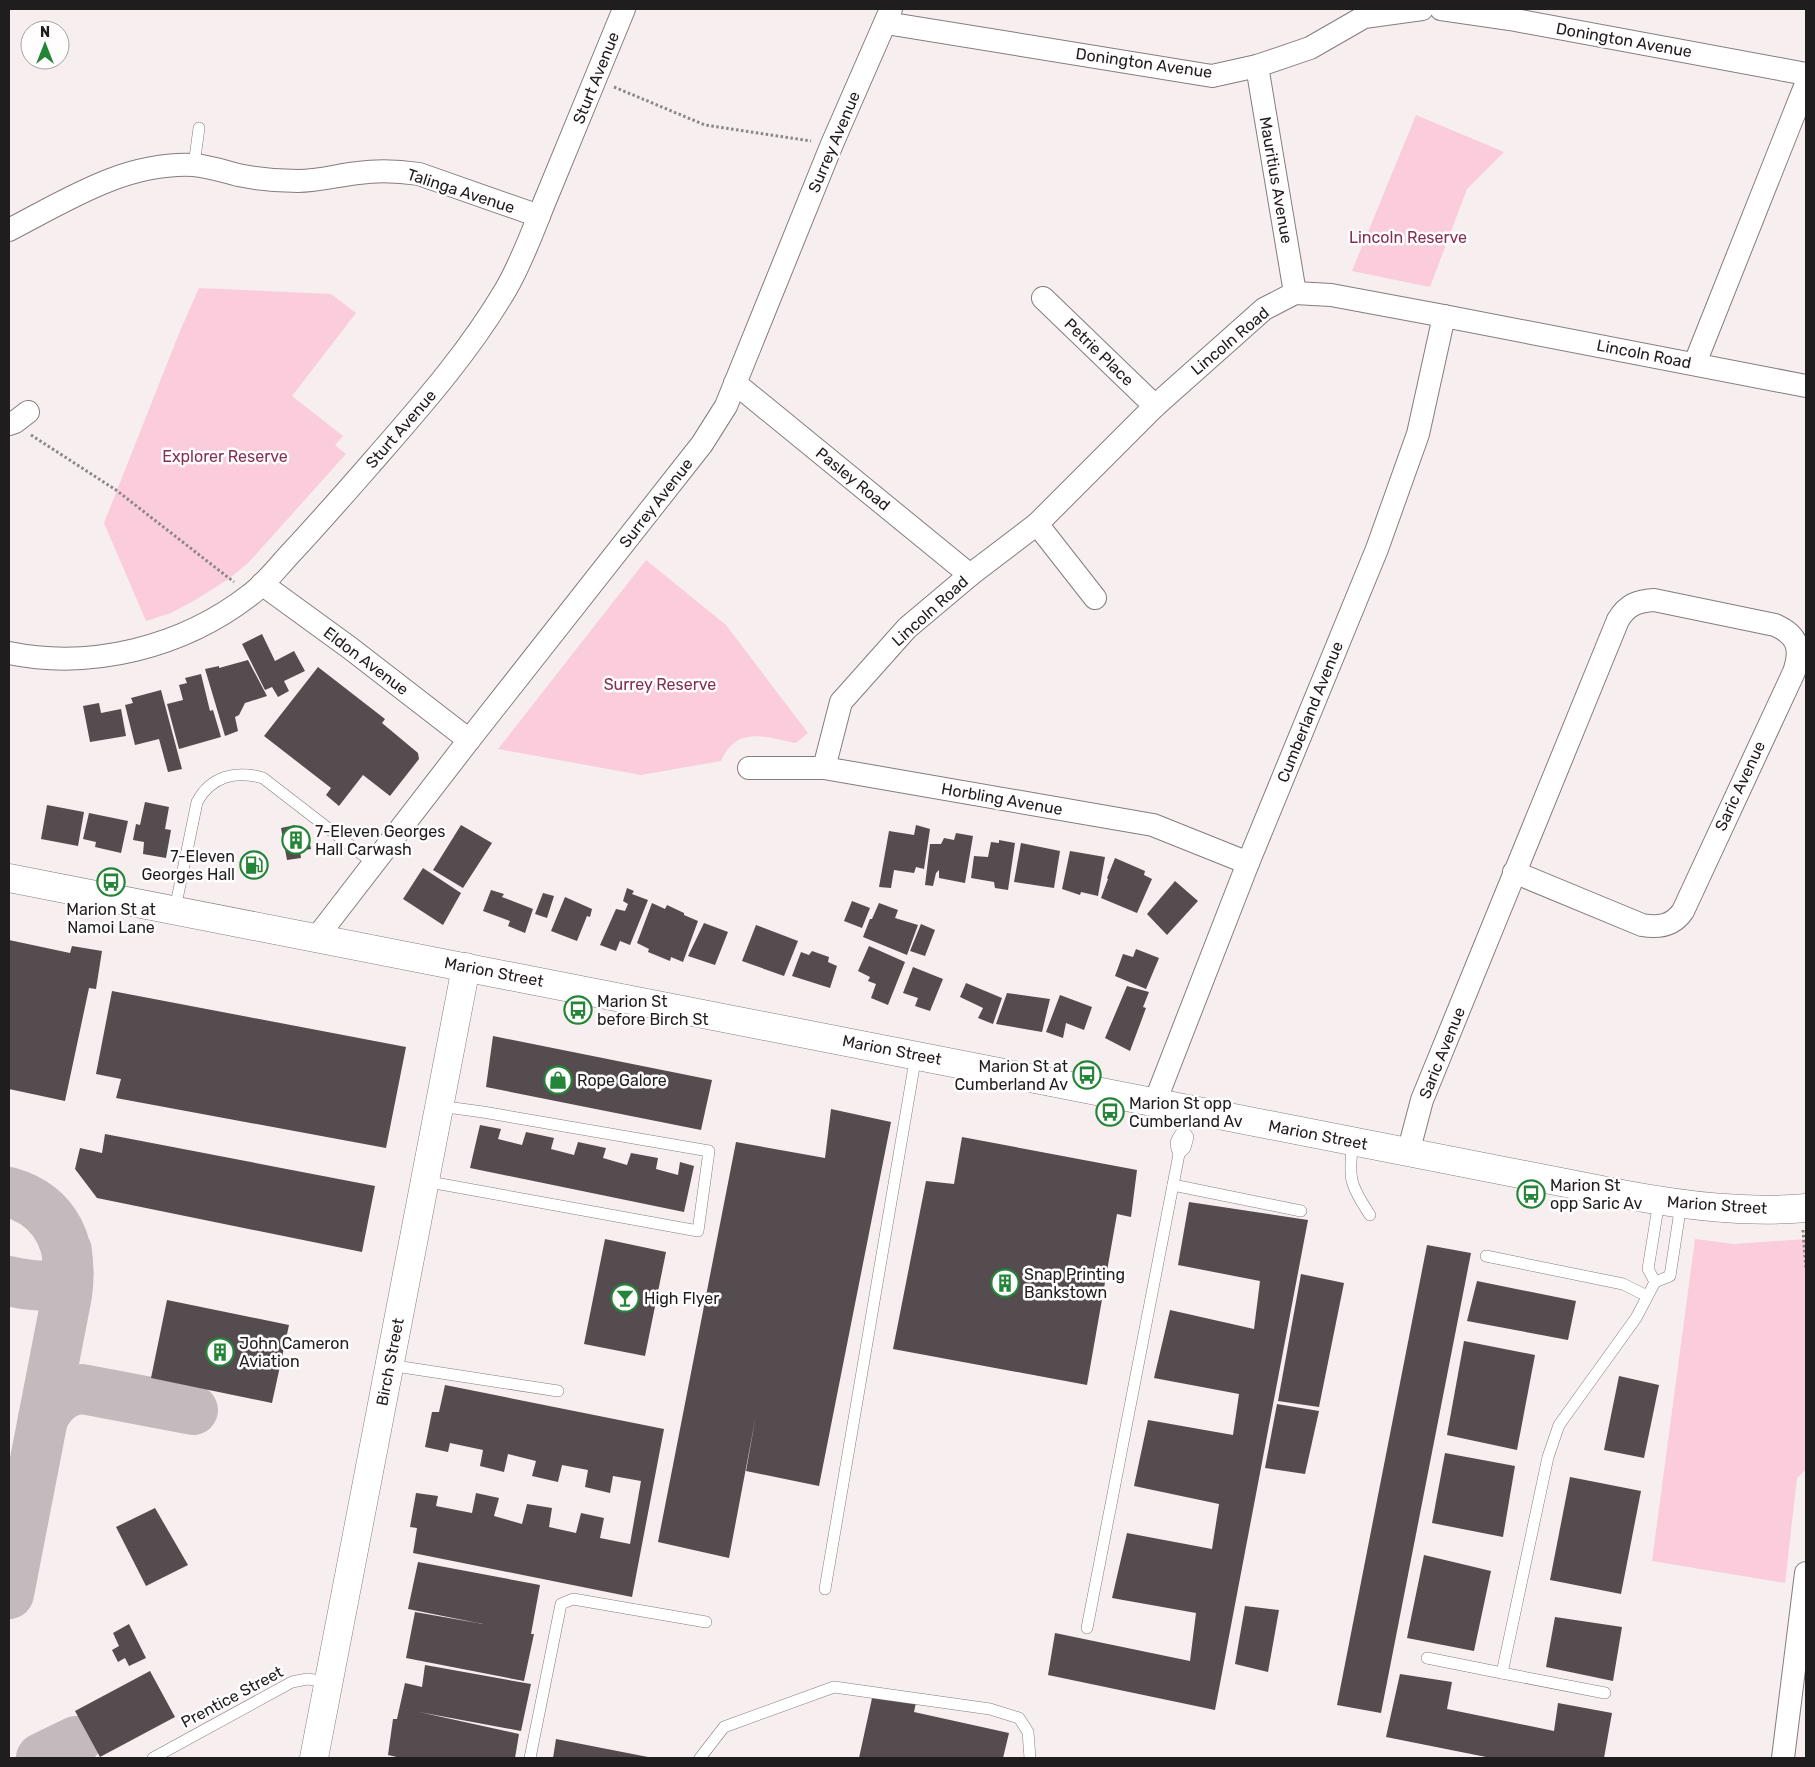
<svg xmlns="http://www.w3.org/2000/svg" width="1815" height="1767" font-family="Rubik,sans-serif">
<rect width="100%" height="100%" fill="#f7eef0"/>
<g fill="#fbccdc">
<path d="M 1416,115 L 1504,152 L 1467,189 L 1430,287 L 1352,271 Z"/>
<path d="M 199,288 L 331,294 L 356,313 L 292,396 L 343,436 L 335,445 L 346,454 L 249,562 L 230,578 L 197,599 L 171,613 L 146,621 L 104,523 L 180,331 Z"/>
<path d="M 646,560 L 726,625 L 808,733 L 796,743 C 765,737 737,725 721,761 L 641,775 L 498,749 Z"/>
<path d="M 1695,1239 L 1734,1244 L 1806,1239 L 1806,1469 L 1797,1478 L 1785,1583 L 1652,1561 Z"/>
</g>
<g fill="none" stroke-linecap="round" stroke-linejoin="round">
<g stroke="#c2babc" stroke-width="50">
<path d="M 9,1192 C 58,1206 74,1247 67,1295 L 9,1594"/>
<path d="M 9,1281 C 38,1287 70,1294 67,1251"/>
<path d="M 43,1419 C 51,1402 63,1391 82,1389 L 193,1410"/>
<path d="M 41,1758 L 76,1741"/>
</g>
</g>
<g fill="#544c4f">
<path d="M 262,634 L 275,661 L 294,651 L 305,671 L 284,681 L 289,691 L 278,697 L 272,687 L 265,690 L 242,644 Z"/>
<path d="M 248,660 L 267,696 L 245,703 L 239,715 L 235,717 L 238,731 L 225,736 L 205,669 L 219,666 L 219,668 Z"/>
<path d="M 318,667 L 385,719 L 382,723 L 418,753 L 419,759 L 390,796 L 363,775 L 339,806 L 326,795 L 331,788 L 264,736 Z"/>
<path d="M 201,674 L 210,711 L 213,710 L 221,737 L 179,749 L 167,704 L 183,700 L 179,685 L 187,683 L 185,678 Z"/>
<path d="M 161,690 L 182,769 L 168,772 L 159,739 L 135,745 L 125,705 L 133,703 L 131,698 Z"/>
<path d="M 99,703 L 101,713 L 121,709 L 126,736 L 90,742 L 83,706 Z"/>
<path d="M 145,802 L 169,807 L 165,829 L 171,830 L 166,858 L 143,854 L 144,842 L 133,840 L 136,824 L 140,825 Z"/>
<path d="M 47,805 L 84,812 L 78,846 L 41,839 Z"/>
<path d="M 89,813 L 128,821 L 121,853 L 95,847 L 96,842 L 83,839 Z"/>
<path d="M 295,825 L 296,832 L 307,830 L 311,849 L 300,851 L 301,858 L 287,860 L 281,828 Z"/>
<path d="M 461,825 L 492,843 L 463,888 L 433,870 Z"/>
<path d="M 916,825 L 930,829 L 924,869 L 916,867 L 914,873 L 894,870 L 891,888 L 879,887 L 889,831 L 914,835 Z"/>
<path d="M 956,833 L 973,836 L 965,883 L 939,878 L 939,870 L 936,873 L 933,886 L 925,885 L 930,844 L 941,844 L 944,838 L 954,840 Z"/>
<path d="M 999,840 L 1015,843 L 1008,890 L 995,888 L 994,882 L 971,878 L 974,856 L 988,857 L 991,842 L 999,843 Z"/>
<path d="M 1021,843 L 1060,851 L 1054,888 L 1014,882 Z"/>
<path d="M 1070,851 L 1105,857 L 1098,896 L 1081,892 L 1080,895 L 1062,889 Z"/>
<path d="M 1115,858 L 1145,871 L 1144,875 L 1152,879 L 1137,913 L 1101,898 L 1108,879 L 1107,878 Z"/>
<path d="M 423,868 L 461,893 L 443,925 L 403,899 Z"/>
<path d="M 1175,881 L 1198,901 L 1167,935 L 1147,914 Z"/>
<path d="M 627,888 L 634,891 L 632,894 L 648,900 L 630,945 L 620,941 L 616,951 L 600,945 L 616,909 L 625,911 L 628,904 L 623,901 Z"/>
<path d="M 491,890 L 504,894 L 502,897 L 533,909 L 525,933 L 508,926 L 510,921 L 483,911 Z"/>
<path d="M 543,893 L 554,896 L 547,918 L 535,914 Z"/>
<path d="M 565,897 L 592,909 L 590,917 L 587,916 L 577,941 L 551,931 Z"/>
<path d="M 852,901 L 870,908 L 862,928 L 844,921 Z"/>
<path d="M 652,903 L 665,909 L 667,905 L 684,913 L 684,915 L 698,921 L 683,962 L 671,957 L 670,961 L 648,952 L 649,949 L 637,943 Z"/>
<path d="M 879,903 L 898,910 L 895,918 L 918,925 L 907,955 L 863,937 L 870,919 L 872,919 Z"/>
<path d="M 704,923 L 728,932 L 715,965 L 688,956 Z"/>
<path d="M 921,924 L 935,930 L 925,956 L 910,951 Z"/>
<path d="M 756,925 L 798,941 L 784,976 L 742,961 Z"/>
<path d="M 9,940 L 70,953 L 72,946 L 102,951 L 96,989 L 89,988 L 65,1101 L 9,1089 Z"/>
<path d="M 869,946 L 905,962 L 888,1005 L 871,998 L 876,984 L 868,981 L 870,977 L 858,971 Z"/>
<path d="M 1136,949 L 1159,958 L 1146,989 L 1115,976 L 1123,954 L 1133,957 Z"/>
<path d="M 812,951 L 829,957 L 828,962 L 837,966 L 830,988 L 792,976 L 801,952 L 809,955 Z"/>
<path d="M 913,967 L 943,979 L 930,1011 L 915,1006 L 918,998 L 903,993 Z"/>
<path d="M 966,983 L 1002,998 L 993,1024 L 978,1018 L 983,1008 L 960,997 Z"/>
<path d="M 1127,986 L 1149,992 L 1143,1007 L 1146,1008 L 1130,1051 L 1105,1038 Z"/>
<path d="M 112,991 L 406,1047 L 386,1148 L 116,1098 L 121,1079 L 96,1074 Z"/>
<path d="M 1007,993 L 1050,999 L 1042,1032 L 996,1024 Z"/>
<path d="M 1060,995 L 1092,1007 L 1084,1030 L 1066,1023 L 1063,1038 L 1046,1032 Z"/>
<path d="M 493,1036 L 712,1080 L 701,1130 L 486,1087 Z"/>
<path d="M 831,1109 L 891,1122 L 819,1486 L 746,1471 L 756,1415 L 729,1558 L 658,1542 L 736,1142 L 825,1158 Z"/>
<path d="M 480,1125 L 501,1129 L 498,1139 L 522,1145 L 526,1132 L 554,1138 L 551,1149 L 574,1155 L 578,1142 L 606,1148 L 603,1158 L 627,1165 L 631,1153 L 658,1158 L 656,1169 L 678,1175 L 680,1162 L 694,1166 L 684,1212 L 470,1168 Z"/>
<path d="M 105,1134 L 375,1186 L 362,1252 L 97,1198 L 75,1169 L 80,1148 L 102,1153 Z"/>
<path d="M 962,1137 L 1137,1170 L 1131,1217 L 1117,1214 L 1087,1385 L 893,1349 L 926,1181 L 954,1184 Z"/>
<path d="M 1189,1202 L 1308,1220 L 1215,1710 L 1048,1675 L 1055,1633 L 1190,1661 L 1196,1613 L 1112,1598 L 1127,1533 L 1212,1549 L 1219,1504 L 1134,1486 L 1148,1420 L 1233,1435 L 1239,1394 L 1154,1378 L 1170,1310 L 1254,1329 L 1260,1281 L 1178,1265 Z"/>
<path d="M 605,1239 L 666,1252 L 645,1356 L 584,1344 Z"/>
<path d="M 1427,1245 L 1471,1253 L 1381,1713 L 1337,1705 Z"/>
<path d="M 1301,1274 L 1344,1283 L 1319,1407 L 1278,1401 Z"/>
<path d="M 1477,1281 L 1576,1301 L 1568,1340 L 1467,1321 Z"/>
<path d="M 167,1300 L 289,1325 L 272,1403 L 151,1378 Z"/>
<path d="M 1464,1341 L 1535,1355 L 1517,1450 L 1447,1435 Z"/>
<path d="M 1619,1376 L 1659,1385 L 1644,1458 L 1604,1450 Z"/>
<path d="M 445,1385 L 664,1429 L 632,1597 L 413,1553 L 417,1528 L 410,1527 L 416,1493 L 438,1496 L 436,1506 L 472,1513 L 476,1493 L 499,1498 L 494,1516 L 522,1524 L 527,1504 L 552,1508 L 549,1527 L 576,1533 L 581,1513 L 604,1518 L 600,1538 L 630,1544 L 641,1481 L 613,1476 L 610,1493 L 585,1487 L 588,1470 L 562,1465 L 558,1482 L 532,1476 L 536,1461 L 508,1454 L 504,1472 L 480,1466 L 483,1450 L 450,1443 L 448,1452 L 425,1447 L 432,1412 L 439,1412 Z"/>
<path d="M 1277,1404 L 1319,1411 L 1305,1474 L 1265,1468 Z"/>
<path d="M 1445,1453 L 1515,1466 L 1503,1537 L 1432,1523 Z"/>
<path d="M 1570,1477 L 1641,1491 L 1621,1594 L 1550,1580 Z"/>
<path d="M 155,1508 L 188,1565 L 146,1586 L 116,1527 Z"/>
<path d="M 1424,1555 L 1491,1571 L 1474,1651 L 1407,1638 Z"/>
<path d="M 418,1562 L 540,1585 L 531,1634 L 534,1634 L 524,1681 L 406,1658 L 415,1612 L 483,1624 L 408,1609 Z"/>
<path d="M 1245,1606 L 1279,1610 L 1268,1672 L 1235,1664 Z"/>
<path d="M 1555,1617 L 1622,1627 L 1613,1681 L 1546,1667 Z"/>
<path d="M 129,1624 L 146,1658 L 129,1666 L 125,1658 L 118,1662 L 112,1650 L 119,1646 L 113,1633 Z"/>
<path d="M 425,1665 L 531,1684 L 521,1731 L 419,1712 L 519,1734 L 515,1758 L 401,1758 L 388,1755 L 393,1719 L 397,1719 L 405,1683 L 422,1687 Z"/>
<path d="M 150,1671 L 175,1717 L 100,1757 L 75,1711 Z"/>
<path d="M 1400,1674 L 1452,1682 L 1447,1709 L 1554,1731 L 1558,1703 L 1612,1713 L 1604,1758 L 1491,1758 L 1386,1737 Z"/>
<path d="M 874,1689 L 917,1698 L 914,1712 L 1009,1733 L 1003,1758 L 859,1758 Z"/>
<path d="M 556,1739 L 648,1757 L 648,1758 L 553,1758 Z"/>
</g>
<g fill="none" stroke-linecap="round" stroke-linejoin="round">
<g stroke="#857c7f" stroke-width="12">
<g id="service">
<path d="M 194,165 L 199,128"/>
<path d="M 175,909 L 197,802 C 211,776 236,770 263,778 L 373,863"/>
<path d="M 1353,1142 C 1348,1178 1350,1185 1370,1215"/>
<path d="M 1179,1154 L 1185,1148 L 1188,1137 L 1183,1130"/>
<path d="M 424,1181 L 698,1231 L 709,1151 L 483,1112 L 439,1106"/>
<path d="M 1173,1185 L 1301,1211"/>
<path d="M 1659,1201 L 1648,1269 L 1655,1282 L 1670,1276 L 1681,1204"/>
<path d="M 1486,1256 L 1623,1284 L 1647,1296"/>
<path d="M 389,1365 L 558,1391"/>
<path d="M 825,1589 L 916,1055"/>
<path d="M 1087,1628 L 1179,1154 C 1173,1140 1177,1141 1183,1130 C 1186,1125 1186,1115 1187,1109"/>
<path d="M 1427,1658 L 1502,1673"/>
<path d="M 1605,1693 L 1502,1673 L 1548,1457 L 1559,1425 L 1636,1318 L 1655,1282"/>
<path d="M 153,1758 L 292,1682 L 307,1679 L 329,1682"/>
<path d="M 530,1758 L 561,1604 L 573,1599 L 706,1622"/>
<path d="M 700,1758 L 724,1727 L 834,1687 L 990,1709 L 1019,1718 L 1028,1732 L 1030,1758"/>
</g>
</g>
<g stroke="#857c7f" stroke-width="24">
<g id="minor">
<path d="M 1441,9 L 1510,19 L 1806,74"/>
<path d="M 886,23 L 1212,76 L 1257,66 L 1310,48 L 1364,17 L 1422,9"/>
<path d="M 1257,66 L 1295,293"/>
<path d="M 9,230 C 67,200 125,162 193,165 C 208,166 223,171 238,175 C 258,179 278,181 298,181 C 318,181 339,175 358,173 C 379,170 399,171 419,174 L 539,216"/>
<path d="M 1043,298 L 1155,406"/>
<path d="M 1695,363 L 1806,84"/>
<path d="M 735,383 L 970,575"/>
<path d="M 9,424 L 15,422 L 28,412"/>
<path d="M 1037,524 L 1095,598"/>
<path d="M 262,584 L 350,648 L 469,740"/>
<path d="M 9,653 C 92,670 183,647 250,595 C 265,584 277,568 290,554 C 319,523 346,492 374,460 C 421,406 469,352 506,289 C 523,260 534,227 547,196 C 573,134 598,71 624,9"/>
<path d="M 749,768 L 824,768 L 1153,825 L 1248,863"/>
<path d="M 824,768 L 841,702 L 907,628 L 970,575 L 1037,524 L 1155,406 L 1264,309 L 1295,293 L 1331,295 L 1444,316 L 1806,386"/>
<path d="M 317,937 L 469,740 L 702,444 L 726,406 L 832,144 L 891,9"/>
<path d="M 1155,1102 L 1248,863 L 1377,549 L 1418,434 L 1444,316"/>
<path d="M 1408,1153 L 1422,1100 L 1618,620 C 1627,605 1637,601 1654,600 L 1775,625 C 1798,635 1802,649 1794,672 L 1683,911 C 1673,926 1659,928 1642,925 L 1514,872"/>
<path d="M 1783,1758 L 1806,1573"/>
</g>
</g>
<g stroke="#857c7f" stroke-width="29">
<path id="tertiary" d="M 314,1758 L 466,967"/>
</g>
<g stroke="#857c7f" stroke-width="29">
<path id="secondary" d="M 9,878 L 1627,1195 C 1687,1206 1746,1213 1806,1208"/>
</g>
<g stroke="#8c8688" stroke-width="3" stroke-dasharray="2.5 2.5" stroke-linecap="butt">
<path d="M 614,87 L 705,125 L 811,141"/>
<path d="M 31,435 L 116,490 L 234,582"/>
<path d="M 1803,1230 L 1806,1269"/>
</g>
<use href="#service" stroke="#fff" stroke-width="11"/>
<use href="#minor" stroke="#fff" stroke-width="22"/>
<use href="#tertiary" stroke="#fff" stroke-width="28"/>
<use href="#secondary" stroke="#fff" stroke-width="28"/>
</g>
<defs>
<g id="building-ring" transform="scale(1.4375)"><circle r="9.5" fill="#fffdfe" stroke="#248437" stroke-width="1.5"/><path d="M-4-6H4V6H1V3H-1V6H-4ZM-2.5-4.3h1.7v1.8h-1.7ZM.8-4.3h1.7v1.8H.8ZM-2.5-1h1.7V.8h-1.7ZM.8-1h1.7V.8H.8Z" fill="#248437"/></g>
<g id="fuel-ring" transform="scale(1.4375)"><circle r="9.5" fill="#fffdfe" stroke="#248437" stroke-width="1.5"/><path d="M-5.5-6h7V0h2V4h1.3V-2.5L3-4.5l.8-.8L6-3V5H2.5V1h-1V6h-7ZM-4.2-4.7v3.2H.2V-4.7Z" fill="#248437"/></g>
<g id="bus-ring" transform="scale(1.4375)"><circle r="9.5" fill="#fffdfe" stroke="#248437" stroke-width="1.5"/><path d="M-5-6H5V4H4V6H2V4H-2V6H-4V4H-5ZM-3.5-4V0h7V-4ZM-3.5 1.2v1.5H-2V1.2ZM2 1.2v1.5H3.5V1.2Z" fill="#248437"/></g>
<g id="shop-ring" transform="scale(1.4375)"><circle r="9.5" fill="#fffdfe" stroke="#248437" stroke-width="1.5"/><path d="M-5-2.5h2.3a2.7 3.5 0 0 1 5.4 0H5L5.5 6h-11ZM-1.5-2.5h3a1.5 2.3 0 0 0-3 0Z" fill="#248437"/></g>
<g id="bar-ring" transform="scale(1.4375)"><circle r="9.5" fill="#fffdfe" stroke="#248437" stroke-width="1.5"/><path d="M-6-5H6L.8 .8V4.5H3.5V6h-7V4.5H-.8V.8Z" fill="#248437"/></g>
</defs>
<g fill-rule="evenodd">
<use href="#building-ring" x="296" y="840"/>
<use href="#fuel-ring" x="254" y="865"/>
<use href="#bus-ring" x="111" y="882"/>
<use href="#bus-ring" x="578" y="1010"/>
<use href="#bus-ring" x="1087" y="1075"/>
<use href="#shop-ring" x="558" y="1080"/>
<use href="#bus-ring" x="1110" y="1112"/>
<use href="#bus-ring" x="1531" y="1194"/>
<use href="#building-ring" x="1005" y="1283"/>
<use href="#bar-ring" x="625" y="1298"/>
<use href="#building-ring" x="220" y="1352"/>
</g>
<g text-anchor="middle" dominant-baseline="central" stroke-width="5" stroke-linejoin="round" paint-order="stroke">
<g font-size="16" fill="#201d1e" stroke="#fffdfe">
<text transform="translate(1624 40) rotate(10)">Donington Avenue</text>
<text transform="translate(1144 63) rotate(8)">Donington Avenue</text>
<text transform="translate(596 78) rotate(-68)">Sturt Avenue</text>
<text transform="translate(834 142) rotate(-67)">Surrey Avenue</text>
<text transform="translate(1276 180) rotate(80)">Mauritius Avenue</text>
<text transform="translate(461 191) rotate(18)">Talinga Avenue</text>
<text transform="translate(1230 341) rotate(-40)">Lincoln Road</text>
<text transform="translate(1099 352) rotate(44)">Petrie Place</text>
<text transform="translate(1644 354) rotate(11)">Lincoln Road</text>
<text transform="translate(401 429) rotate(-49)">Sturt Avenue</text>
<text transform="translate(853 479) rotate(39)">Pasley Road</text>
<text transform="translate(656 503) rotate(-52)">Surrey Avenue</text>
<text transform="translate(930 611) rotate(-42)">Lincoln Road</text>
<text transform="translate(366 661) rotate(37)">Eldon Avenue</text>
<text transform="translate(1310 712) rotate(-68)">Cumberland Avenue</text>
<text transform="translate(1740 786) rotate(-65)">Saric Avenue</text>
<text transform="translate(1002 799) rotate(10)">Horbling Avenue</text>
<text transform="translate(494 972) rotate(11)">Marion Street</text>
<text transform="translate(892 1050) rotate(11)">Marion Street</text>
<text transform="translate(1442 1053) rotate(-68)">Saric Avenue</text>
<text transform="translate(1318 1135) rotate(11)">Marion Street</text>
<text transform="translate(1717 1205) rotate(4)">Marion Street</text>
<text transform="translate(390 1362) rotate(-79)">Birch Street</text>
<text transform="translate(232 1697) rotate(-28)">Prentice Street</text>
</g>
<g font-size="16" fill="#832f53" stroke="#fffdfe">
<text x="1408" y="237">Lincoln Reserve</text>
<text x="225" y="456">Explorer Reserve</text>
<text x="660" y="684">Surrey Reserve</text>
</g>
<g font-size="16" fill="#201d1e" stroke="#fffdfe" text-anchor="start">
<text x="315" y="831">7-Eleven Georges<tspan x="315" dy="18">Hall Carwash</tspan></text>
<text x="235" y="856" text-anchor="end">7-Eleven<tspan x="235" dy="18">Georges Hall</tspan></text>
<text x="111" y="909" text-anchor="middle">Marion St at<tspan x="111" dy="18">Namoi Lane</tspan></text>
<text x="597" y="1001">Marion St<tspan x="597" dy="18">before Birch St</tspan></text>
<text x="1068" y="1066" text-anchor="end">Marion St at<tspan x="1068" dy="18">Cumberland Av</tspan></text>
<text x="577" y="1080">Rope Galore</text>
<text x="1129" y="1103">Marion St opp<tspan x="1129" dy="18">Cumberland Av</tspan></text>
<text x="1550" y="1185">Marion St<tspan x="1550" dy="18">opp Saric Av</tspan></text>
<text x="1024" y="1274">Snap Printing<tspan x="1024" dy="18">Bankstown</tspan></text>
<text x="644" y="1298">High Flyer</text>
<text x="239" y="1343">John Cameron<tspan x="239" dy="18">Aviation</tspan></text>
</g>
</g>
<rect width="1815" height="1767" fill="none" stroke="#201d1e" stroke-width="20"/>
<g transform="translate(45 45)"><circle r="24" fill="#fffdfe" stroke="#a6a3a4"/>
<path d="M0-4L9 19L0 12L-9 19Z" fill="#248437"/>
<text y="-8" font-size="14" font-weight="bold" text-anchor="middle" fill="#201d1e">N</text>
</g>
</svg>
